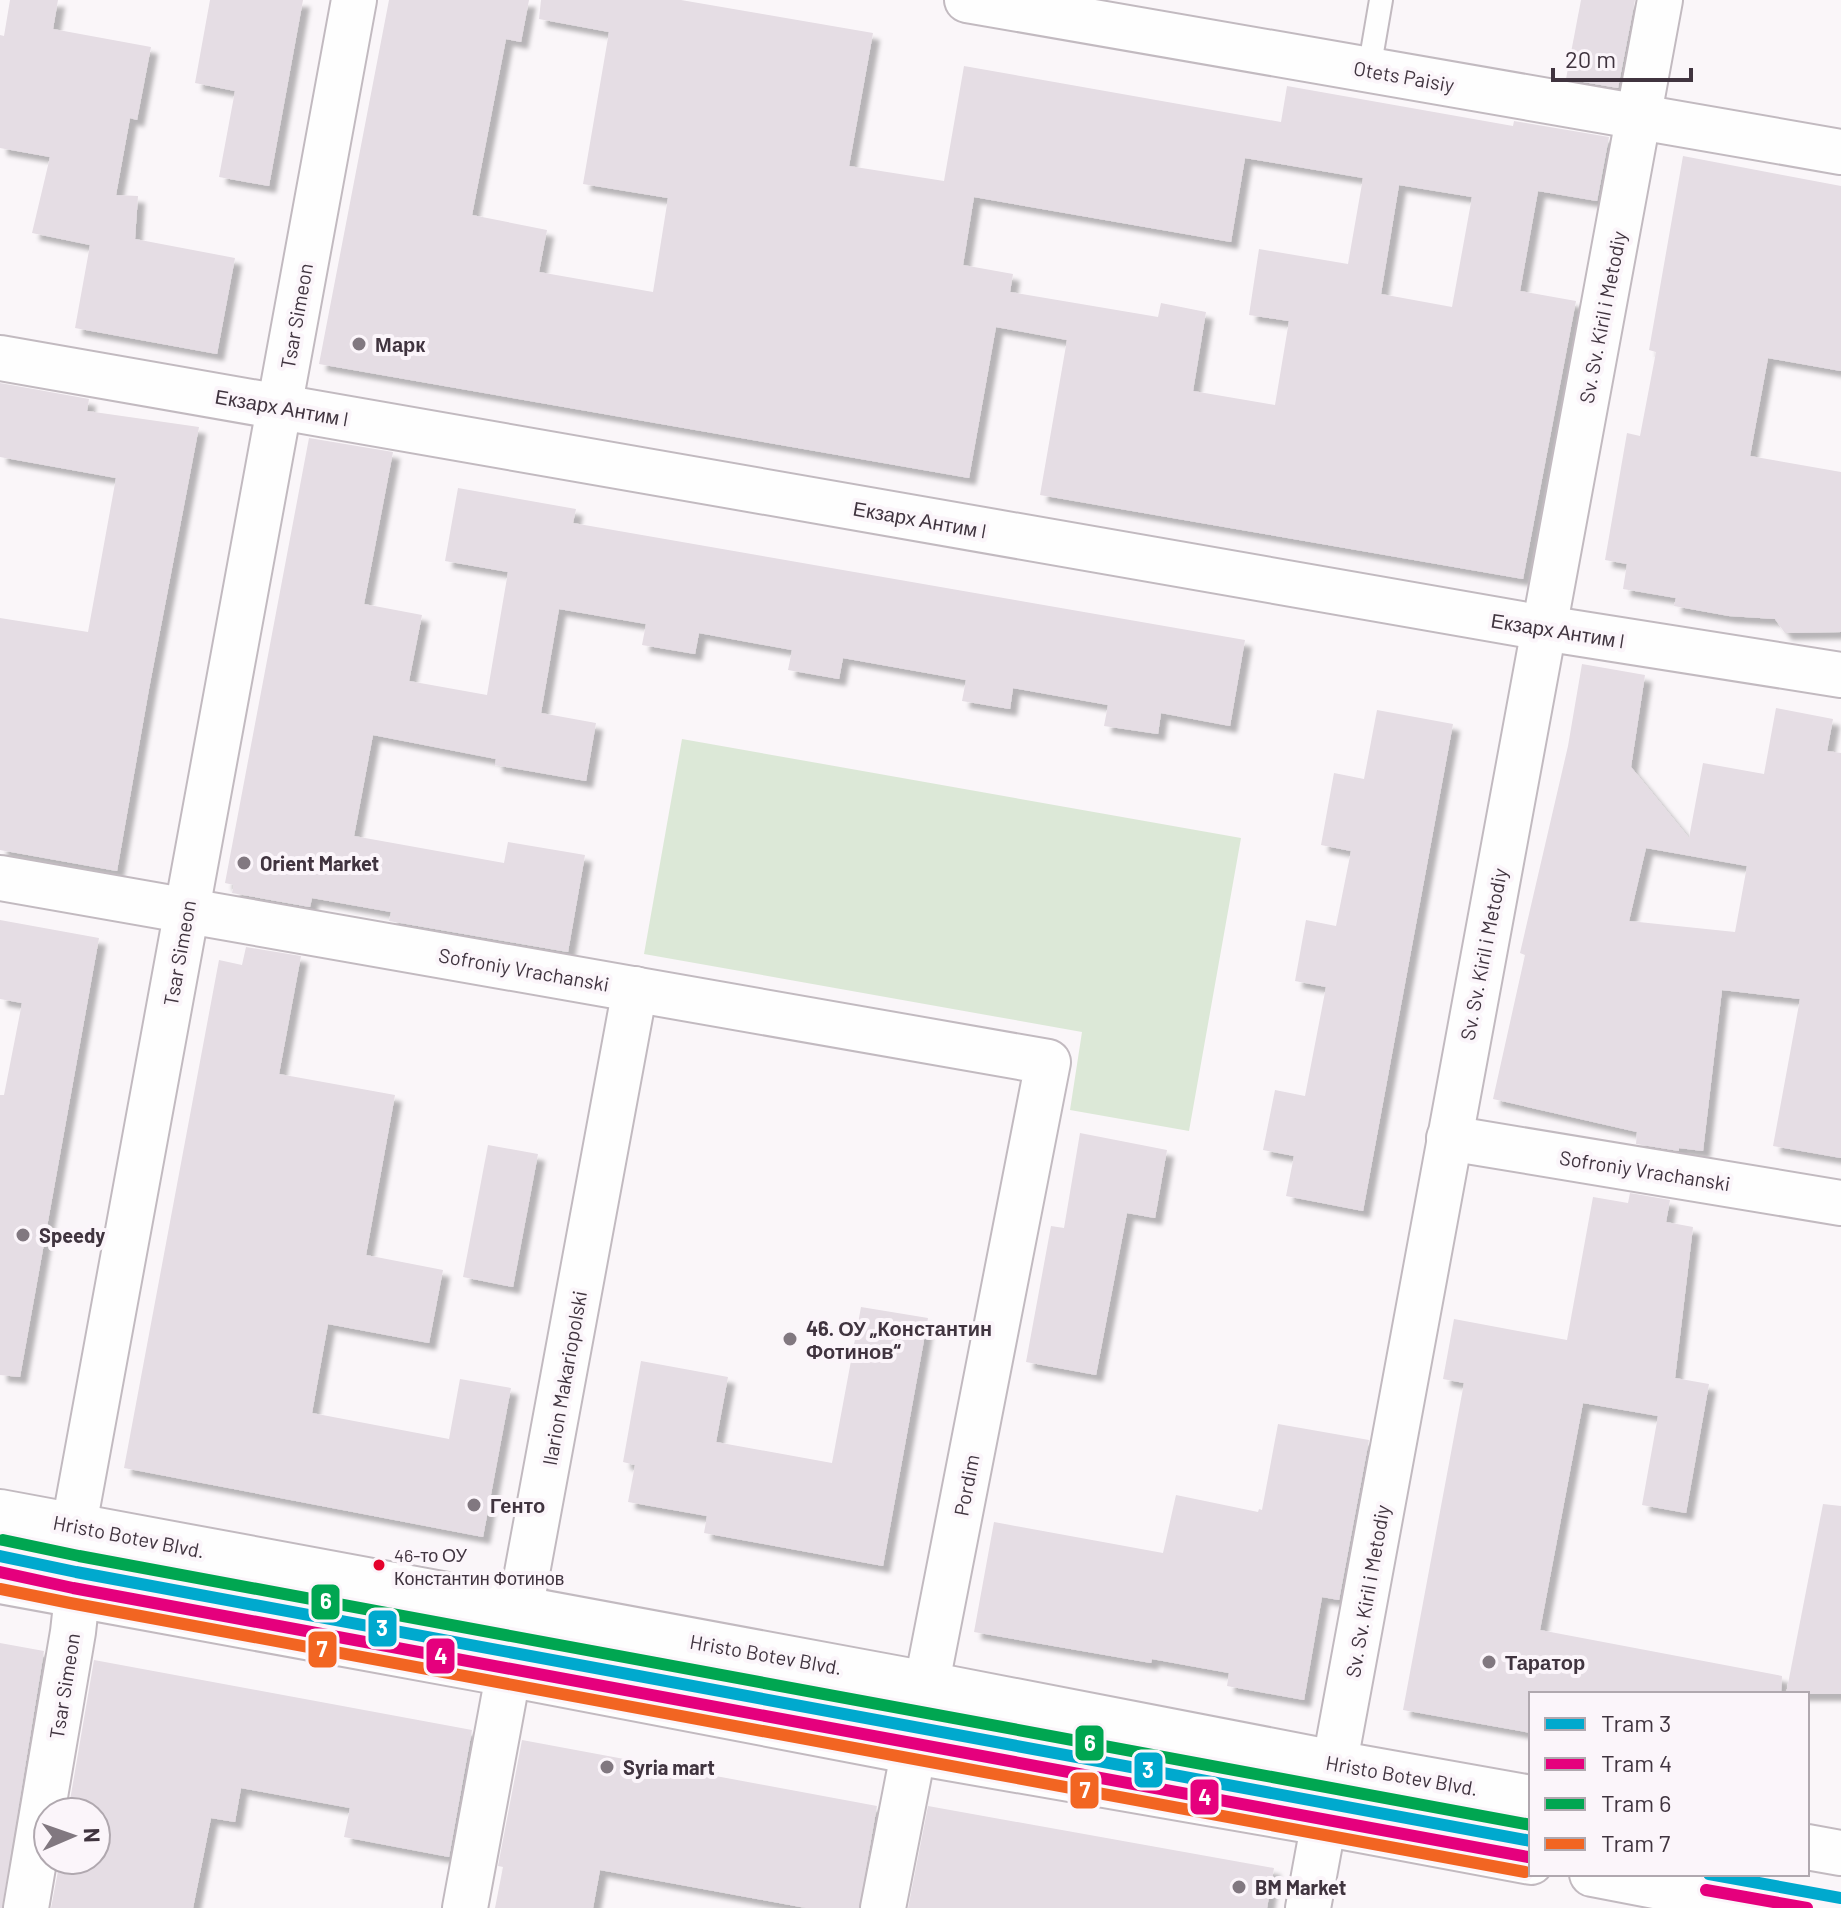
<svg xmlns="http://www.w3.org/2000/svg" width="1841" height="1908" font-family="Barlow,sans-serif">
<defs>
<filter id="shadow"><feDropShadow dx="7" dy="7" stdDeviation="2" flood-color="#0004"/></filter>
</defs>
<rect width="100%" height="100%" fill="#faf6f9"/>
<path fill="#dce8d7" d="M 682,739 L 1241,838 L 1189,1131 L 1070,1110 L 1082,1032 L 644,954 Z"/>
<g fill="#e5dde4" fill-rule="evenodd" filter="url(#shadow)">
<path d="M 10,0 L 58,0 L 53,29 L 151,47 L 137,120 L 130,118 L 116,195 L 138,196 L 135,239 L 235,258 L 217,354 L 75,328 L 90,245 L 32,233 L 50,157 L 0,148 L 0,35 L 4,36 Z"/>
<path d="M 210,0 L 303,0 L 269,186 L 219,177 L 235,91 L 195,83 Z"/>
<path d="M 389,0 L 529,0 L 521,42 L 506,39 L 472,215 L 547,230 L 539,272 L 653,292 L 668,198 L 583,184 L 609,32 L 539,19 L 541,0 L 681,0 L 873,33 L 849,166 L 944,181 L 964,66 L 1281,122 L 1287,86 L 1513,126 L 1514,121 L 1609,137 L 1597,201 L 1538,191 L 1520,291 L 1576,301 L 1523,579 L 1040,495 L 1067,340 L 996,327 L 969,478 L 319,364 ZM 1245,158 L 1363,178 L 1348,264 L 1259,249 L 1249,315 L 1289,321 L 1275,405 L 1193,391 L 1206,312 L 1161,303 L 1158,317 L 1010,292 L 1013,274 L 963,265 L 974,197 L 1231,242 ZM 1399,185 L 1472,197 L 1452,307 L 1381,294 Z"/>
<path d="M 1581,0 L 1635,0 L 1618,88 L 1566,79 Z"/>
<path d="M 1683,156 L 1841,186 L 1841,371 L 1768,358 L 1750,456 L 1841,472 L 1841,632 L 1785,633 L 1775,619 L 1729,616 L 1674,606 L 1676,598 L 1623,589 L 1627,564 L 1605,560 L 1627,433 L 1640,436 L 1656,352 L 1649,350 Z"/>
<path d="M 0,383 L 89,399 L 87,411 L 199,427 L 149,689 L 117,871 L 0,850 L 0,618 L 88,632 L 116,478 L 0,457 Z"/>
<path d="M 309,438 L 393,452 L 364,604 L 422,615 L 409,681 L 487,695 L 508,572 L 445,561 L 458,488 L 576,509 L 573,523 L 1245,640 L 1230,726 L 1161,713 L 1158,734 L 1104,726 L 1108,705 L 1013,688 L 1010,709 L 962,701 L 966,680 L 843,658 L 839,679 L 788,670 L 792,650 L 699,633 L 695,654 L 642,645 L 646,624 L 559,609 L 541,713 L 596,723 L 586,781 L 495,765 L 496,759 L 373,735 L 354,836 L 504,863 L 508,842 L 585,855 L 568,952 L 389,921 L 391,912 L 312,898 L 310,907 L 232,893 L 234,885 L 225,883 Z"/>
<path d="M 1582,664 L 1645,675 L 1631,767 L 1689,838 L 1703,763 L 1764,774 L 1776,708 L 1833,719 L 1827,751 L 1841,753 L 1841,1158 L 1773,1146 L 1800,999 L 1722,990 L 1703,1151 L 1679,1148 L 1679,1151 L 1636,1144 L 1637,1132 L 1493,1099 L 1525,955 L 1520,953 L 1568,746 ZM 1646,848 L 1747,866 L 1735,932 L 1629,921 Z"/>
<path d="M 1377,710 L 1453,724 L 1363,1211 L 1286,1196 L 1294,1156 L 1263,1150 L 1275,1090 L 1305,1096 L 1326,987 L 1295,981 L 1306,920 L 1336,926 L 1351,851 L 1321,845 L 1334,773 L 1364,779 Z"/>
<path d="M 0,920 L 99,938 L 20,1377 L 0,1375 L 0,1095 L 4,1095 L 22,1003 L 0,999 Z"/>
<path d="M 246,947 L 301,956 L 279,1074 L 395,1095 L 366,1255 L 443,1270 L 429,1343 L 328,1324 L 312,1413 L 449,1439 L 460,1379 L 511,1388 L 483,1537 L 124,1468 L 219,960 L 242,965 Z"/>
<path d="M 1080,1133 L 1167,1150 L 1155,1218 L 1127,1213 L 1096,1375 L 1026,1362 L 1051,1226 L 1064,1228 Z"/>
<path d="M 488,1145 L 538,1154 L 513,1287 L 463,1277 Z"/>
<path d="M 1630,1193 L 1670,1200 L 1666,1222 L 1693,1227 L 1675,1378 L 1709,1384 L 1686,1513 L 1642,1505 L 1658,1416 L 1583,1403 L 1540,1630 L 1782,1676 L 1781,1694 L 1531,1694 L 1531,1733 L 1403,1710 L 1464,1383 L 1443,1379 L 1454,1319 L 1567,1340 L 1593,1197 L 1628,1203 Z"/>
<path d="M 861,1307 L 928,1318 L 883,1566 L 704,1533 L 707,1516 L 628,1502 L 635,1465 L 623,1462 L 641,1361 L 728,1377 L 716,1442 L 832,1463 Z"/>
<path d="M 1278,1424 L 1369,1440 L 1339,1600 L 1322,1597 L 1304,1700 L 1227,1686 L 1229,1673 L 1152,1659 L 1151,1663 L 974,1632 L 994,1522 L 1163,1553 L 1176,1495 L 1258,1512 L 1259,1509 L 1262,1510 Z"/>
<path d="M 1823,1504 L 1841,1506 L 1841,1694 L 1786,1694 Z"/>
<path d="M 0,1643 L 44,1651 L 2,1908 L 0,1908 Z"/>
<path d="M 94,1660 L 472,1730 L 449,1857 L 344,1837 L 350,1808 L 241,1788 L 235,1822 L 211,1818 L 193,1908 L 51,1908 L 60,1860 L 96,1860 L 96,1812 L 68,1812 Z"/>
<path d="M 522,1740 L 877,1806 L 859,1908 L 806,1908 L 600,1870 L 593,1908 L 495,1908 L 503,1867 L 498,1866 Z"/>
<path d="M 928,1806 L 1274,1868 L 1267,1908 L 908,1908 Z"/>
</g>
<g fill="none" stroke-linecap="round" stroke-linejoin="round">
<g stroke="#c2bac0" stroke-width="26">
<path id="service" d="M 1369,70 L 1381,0"/>
</g>
<g stroke="#c2bac0" stroke-width="48">
<g id="minor">
<path d="M 967,0 L 1841,152"/>
<path d="M 0,358 L 1544,628 L 1841,675"/>
<path d="M 0,878 L 1048,1062 L 883,1908"/>
<path d="M 1449,1138 L 1841,1203"/>
<path d="M 26,1908 L 73,1632 L 77,1596"/>
<path d="M 465,1908 L 635,989"/>
<path d="M 1308,1908 L 1660,0"/>
</g>
</g>
<g stroke="#c2bac0" stroke-width="48">
<path id="tertiary" d="M 77,1596 L 74,1525 L 354,0"/>
</g>
<g stroke="#c2bac0" stroke-width="48">
<g id="secondary">
<path d="M 0,1512 L 927,1684 L 1335,1763 L 1531,1798"/>
<path d="M 0,1581 L 508,1674 L 914,1752 L 1323,1823 L 1531,1862"/>
<path d="M 1807,1847 L 1841,1853"/>
<path d="M 1592,1874 L 1770,1908"/>
</g>
</g>
<use href="#service" stroke="#fefefe" stroke-width="22"/>
<use href="#minor" stroke="#fefefe" stroke-width="44"/>
<use href="#tertiary" stroke="#fefefe" stroke-width="44"/>
<use href="#secondary" stroke="#fefefe" stroke-width="44"/>
<g stroke="#fbf5fa" stroke-width="18">
<g id="tram-1">
<path d="M 0,1556 L 76,1572 L 1531,1841"/>
<path d="M 1709,1874 L 1841,1898"/>
</g>
</g>
<g stroke="#fbf5fa" stroke-width="18">
<g id="tram-2">
<path d="M 0,1572 L 73,1588 L 1528,1857"/>
<path d="M 1706,1890 L 1807,1908"/>
</g>
</g>
<g stroke="#fbf5fa" stroke-width="18">
<path id="tram-3" d="M 3,1540 L 79,1556 L 1531,1825"/>
</g>
<g stroke="#fbf5fa" stroke-width="18">
<path id="tram-4" d="M 0,1589 L 70,1603 L 1525,1872"/>
</g>
<use href="#tram-1" stroke="#00a9ce" stroke-width="12"/>
<use href="#tram-2" stroke="#e5007d" stroke-width="12"/>
<use href="#tram-3" stroke="#00a651" stroke-width="12"/>
<use href="#tram-4" stroke="#f26522" stroke-width="12"/>
</g>
<g fill="#817880" stroke="#fbf5fa" stroke-width="3">
<circle cx="359" cy="344" r="8"/>
<circle cx="244" cy="863" r="8"/>
<circle cx="23" cy="1235" r="8"/>
<circle cx="790" cy="1339" r="8"/>
<circle cx="474" cy="1505" r="8"/>
<circle cx="1489" cy="1662" r="8"/>
<circle cx="607" cy="1767" r="8"/>
<circle cx="1239" cy="1887" r="8"/>
</g>
<circle fill="#e4002b" stroke="#fbf5fa" stroke-width="3" cx="379" cy="1565" r="7"/>
<g text-anchor="middle" dominant-baseline="central" stroke-width="8" stroke-linejoin="round" paint-order="stroke">
<g font-size="18" fill="#40343f" stroke="#fbf5fa" text-anchor="start">
<text x="394" y="1555">46-то ОУ<tspan x="394" dy="23">Константин Фотинов</tspan></text>
</g>
<g font-size="20" fill="#40343f" stroke="#fbf5fa">
<text transform="translate(1404 76) rotate(10)">Otets Paisiy</text>
<text transform="translate(296 316) rotate(-80)">Tsar Simeon</text>
<text transform="translate(1602 317) rotate(-79)">Sv. Sv. Kiril i Metodiy</text>
<text transform="translate(282 407) rotate(10)">Екзарх Антим I</text>
<text transform="translate(920 519) rotate(10)">Екзарх Антим I</text>
<text transform="translate(1558 630) rotate(9)">Екзарх Антим I</text>
<text transform="translate(179 953) rotate(-80)">Tsar Simeon</text>
<text transform="translate(1483 954) rotate(-79)">Sv. Sv. Kiril i Metodiy</text>
<text transform="translate(524 969) rotate(10)">Sofroniy Vrachanski</text>
<text transform="translate(1645 1170) rotate(9)">Sofroniy Vrachanski</text>
<text transform="translate(564 1378) rotate(-80)">Ilarion Makariopolski</text>
<text transform="translate(966 1485) rotate(-79)">Pordim</text>
<text transform="translate(129 1536) rotate(11)">Hristo Botev Blvd.</text>
<text transform="translate(1367 1591) rotate(-80)">Sv. Sv. Kiril i Metodiy</text>
<text transform="translate(766 1654) rotate(10)">Hristo Botev Blvd.</text>
<text transform="translate(64 1686) rotate(-81)">Tsar Simeon</text>
<text transform="translate(1402 1775) rotate(10)">Hristo Botev Blvd.</text>
</g>
<g font-size="20" font-weight="bold" fill="#40343f" stroke="#fbf5fa" text-anchor="start">
<text x="375" y="344">Марк</text>
<text x="260" y="863">Orient Market</text>
<text x="39" y="1235">Speedy</text>
<text x="806" y="1328">46. ОУ „Константин<tspan x="806" dy="23">Фотинов“</tspan></text>
<text x="490" y="1505">Генто</text>
<text x="1505" y="1662">Таратор</text>
<text x="623" y="1767">Syria mart</text>
<text x="1255" y="1887">BM Market</text>
</g>
</g>
<g stroke="#fbf5fa" stroke-width="3">
<rect x="310" y="1583" width="31" height="38" rx="8" fill="#00a651"/>
<rect x="367" y="1609" width="31" height="39" rx="8" fill="#00a9ce"/>
<rect x="307" y="1630" width="31" height="39" rx="8" fill="#f26522"/>
<rect x="425" y="1637" width="31" height="38" rx="8" fill="#e5007d"/>
<rect x="1074" y="1724" width="31" height="38" rx="8" fill="#00a651"/>
<rect x="1133" y="1751" width="31" height="38" rx="8" fill="#00a9ce"/>
<rect x="1069" y="1771" width="31" height="39" rx="8" fill="#f26522"/>
<rect x="1189" y="1778" width="31" height="38" rx="8" fill="#e5007d"/>
</g>
<g font-size="22" text-anchor="middle" font-weight="bold" fill="#fff">
<text x="326" y="1609">6</text>
<text x="382" y="1636">3</text>
<text x="322" y="1657">7</text>
<text x="441" y="1664">4</text>
<text x="1090" y="1751">6</text>
<text x="1148" y="1778">3</text>
<text x="1085" y="1798">7</text>
<text x="1205" y="1805">4</text>
</g>
<rect x="1529" y="1692" width="280" height="184" fill="#fbf5fa" stroke="#b0a8af" stroke-width="2"/>
<rect x="1545" y="1718" width="40" height="12" fill="#00a9ce" stroke="#b0a8af" stroke-width="2"/>
<text x="1601" y="1732" font-size="24" fill="#40343f">Tram 3</text>
<rect x="1545" y="1758" width="40" height="12" fill="#e5007d" stroke="#b0a8af" stroke-width="2"/>
<text x="1601" y="1772" font-size="24" fill="#40343f">Tram 4</text>
<rect x="1545" y="1798" width="40" height="12" fill="#00a651" stroke="#b0a8af" stroke-width="2"/>
<text x="1601" y="1812" font-size="24" fill="#40343f">Tram 6</text>
<rect x="1545" y="1838" width="40" height="12" fill="#f26522" stroke="#b0a8af" stroke-width="2"/>
<text x="1601" y="1852" font-size="24" fill="#40343f">Tram 7</text>
<g transform="translate(72 1836) rotate(88)"><circle r="38" fill="#fbf5fa" stroke="#b0a8af" stroke-width="2"/>
<path d="M0-6L14 30L0 20L-14 30Z" fill="#817880"/>
<text y="-12" font-size="22" font-weight="bold" text-anchor="middle" fill="#40343f">N</text>
</g>
<path d="M1553 68v12h138v-12" fill="none" stroke="#40343f" stroke-width="4"/>
<text x="1565" y="68" font-size="24" fill="#40343f" stroke="#fbf5fa" stroke-width="6" paint-order="stroke">20 m</text>
</svg>
